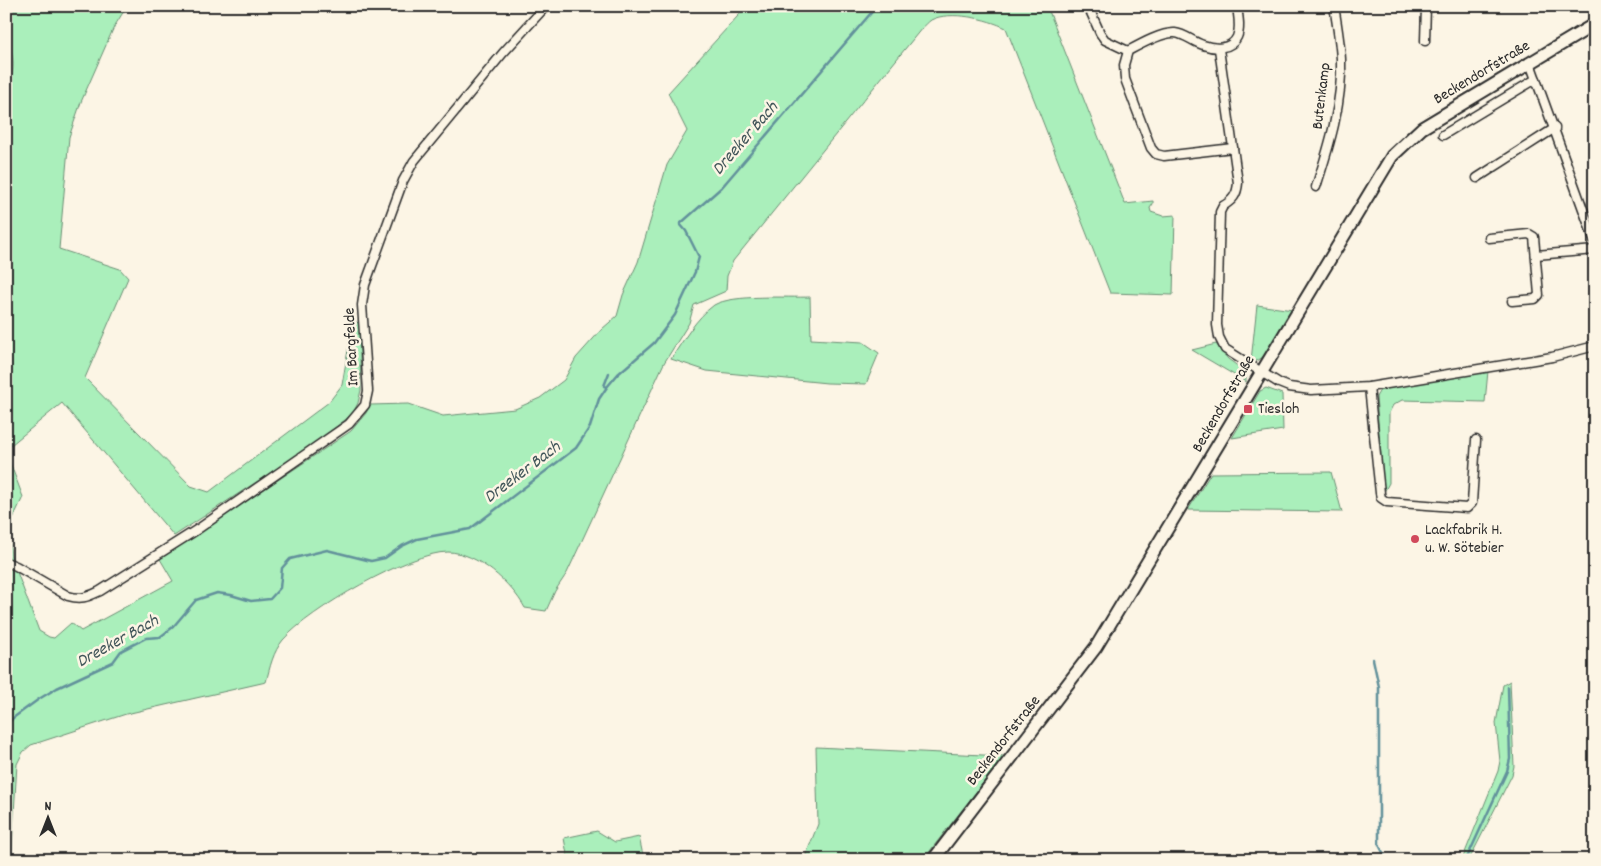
<svg xmlns="http://www.w3.org/2000/svg" width="1601" height="866" font-family="Dekko,sans-serif">
<rect width="100%" height="100%" fill="#fcf5e5"/>
<filter id="ink" filterUnits="userSpaceOnUse"><feTurbulence type="fractalNoise" baseFrequency=".02" numOctaves="2"/><feDisplacementMap in="SourceGraphic" scale="10" xChannelSelector="R" yChannelSelector="G"/><feConvolveMatrix kernelMatrix="1 2 1 2 8 2 1 2 1" color-interpolation-filters="sRGB"/></filter>
<g filter="url(#ink)">
<g fill="#aaefbb" stroke="#6a8d73">
<path d="M 6,6 L 127,6 L 114,27 L 81,102 L 69,137 L 59,249 L 120,269 L 128,278 L 85,378 L 191,486 L 209,492 L 329,402 L 342,385 L 353,321 L 359,323 L 361,390 L 358,403 L 353,413 L 345,420 L 308,448 L 174,536 L 62,403 L 6,449 L 6,87 C 20,65 9,49 6,26 C 5,20 6,13 6,6 Z"/>
<path d="M 747,6 L 1047,6 L 1125,204 L 1153,201 L 1153,204 L 1150,208 L 1151,212 L 1163,216 L 1175,215 L 1173,295 L 1110,293 L 1006,28 C 988,19 950,10 931,20 C 928,22 925,26 922,28 L 733,261 L 727,276 L 726,291 L 694,305 L 689,323 L 664,363 L 567,573 L 555,591 L 546,611 L 525,608 C 512,584 477,552 448,552 C 409,552 309,610 283,640 C 273,652 270,667 266,682 L 126,714 L 31,745 L 23,752 L 17,764 L 12,847 L 10,860 L 6,860 L 6,452 L 23,497 L 8,529 L 11,556 L 39,631 L 49,637 L 54,638 L 71,623 L 81,631 L 173,581 L 160,559 L 351,431 L 366,413 L 370,405 L 408,404 L 443,416 L 515,409 L 540,398 L 564,380 L 576,358 L 602,329 L 617,316 L 623,295 L 638,262 L 667,165 L 687,131 L 668,93 Z"/>
<path d="M 810,297 L 811,339 L 863,342 L 879,353 L 866,384 L 827,383 L 707,371 L 671,359 C 683,341 696,318 714,305 C 733,294 788,298 810,297 Z"/>
<path d="M 1257,305 L 1293,310 L 1263,357 L 1257,361 L 1251,361 Z"/>
<path d="M 1216,344 L 1228,359 L 1246,372 L 1246,382 L 1192,350 Z"/>
<path d="M 1488,371 L 1485,402 L 1402,400 L 1393,405 L 1389,413 L 1389,483 L 1384,492 L 1376,397 L 1380,390 Z"/>
<path d="M 1266,388 L 1282,394 L 1283,430 L 1232,438 L 1260,391 Z"/>
<path d="M 1331,472 L 1342,512 L 1188,510 L 1211,473 Z"/>
<path d="M 1510,681 L 1514,766 L 1512,775 L 1469,860 L 1462,860 L 1498,771 L 1500,761 L 1496,723 L 1503,685 Z"/>
<path d="M 816,747 L 1004,756 L 923,860 L 804,860 L 818,824 Z"/>
<path d="M 597,831 L 615,842 L 639,837 L 644,860 L 568,860 L 564,838 Z"/>
</g>
<g fill="none" stroke-linecap="round" stroke-linejoin="round">
<g stroke="#62919b" stroke-width="2.5">
<path d="M 607,387 L 604,386 L 609,373"/>
<path d="M 1373,659 L 1379,687 L 1379,845 L 1387,860"/>
<path d="M 6,726 L 13,718 L 39,699 L 57,688 L 113,662 L 121,651 L 146,638 L 160,637 L 173,627 L 196,600 L 217,593 L 231,595 L 251,601 L 270,599 L 280,588 L 282,568 L 290,559 L 327,550 L 371,561 L 385,558 L 402,546 L 417,539 L 470,529 L 576,448 L 590,427 L 599,399 L 607,387 L 618,374 L 654,343 L 675,315 L 695,272 L 699,257 L 686,231 L 680,224 L 722,187 L 877,6"/>
<path d="M 1466,860 L 1507,771 L 1510,759 L 1508,687"/>
</g>
<g stroke="#2b2b2b" stroke-width="11">
<g id="street">
<path d="M 1088,6 L 1100,33 L 1105,40 L 1128,51"/>
<path d="M 1425,41 L 1426,6"/>
<path d="M 1219,49 L 1238,183 C 1237,195 1233,200 1223,206 L 1220,212 L 1217,325 L 1219,337 L 1225,349 L 1279,383 L 1289,387 L 1311,390 L 1369,387 L 1552,357 L 1595,346"/>
<path d="M 1530,63 L 1595,242"/>
<path d="M 1443,135 L 1536,79"/>
<path d="M 1233,148 L 1164,156 L 1156,154 L 1151,148 L 1125,79 L 1124,65 L 1128,51 C 1139,45 1162,32 1175,33 C 1185,34 1193,42 1203,45 C 1214,49 1231,50 1237,37 C 1241,28 1238,15 1237,6"/>
<path d="M 1477,178 L 1555,128"/>
<path d="M 1316,187 C 1329,147 1343,102 1341,59 C 1340,42 1337,24 1334,6"/>
<path d="M 1489,238 L 1529,234 L 1534,237 L 1539,295 L 1535,299 L 1512,301"/>
<path d="M 1536,255 L 1595,250"/>
<path d="M 1369,387 L 1380,493 L 1381,498 L 1387,502 L 1467,508 L 1472,503 L 1476,440"/>
<path d="M 6,562 L 16,566 L 68,596 C 82,600 87,597 100,591 L 198,529 L 349,424 L 365,405 L 368,391 L 362,305 L 365,285 L 403,181 L 414,161 L 503,53 L 546,6"/>
</g>
</g>
<g stroke="#2b2b2b" stroke-width="15">
<path id="secondary" d="M 933,860 L 1096,647 L 1392,156 L 1422,128 L 1595,24"/>
</g>
<use href="#street" stroke="#fcf5e5" stroke-width="8"/>
<use href="#secondary" stroke="#fcf5e5" stroke-width="11"/>
</g>
</g>
<g fill="#d1495b" stroke="#fcf5e5" stroke-width="2">
<rect x="1243" y="404" width="10" height="10" rx="2.5"/>
<circle cx="1415" cy="539" r="5"/>
</g>
<g text-anchor="middle" dominant-baseline="central" stroke-width="5" stroke-linejoin="round" paint-order="stroke">
<g font-size="16" fill="#2b2b2b" stroke="#fcf5e5">
<text transform="translate(1482 73) rotate(-31)">Beckendorfstraße</text>
<text transform="translate(1322 96) rotate(-83)">Butenkamp</text>
<text transform="translate(352 347) rotate(-93)">Im Bargfelde</text>
<text transform="translate(1224 404) rotate(-60)">Beckendorfstraße</text>
<text transform="translate(1004 741) rotate(-52)">Beckendorfstraße</text>
</g>
<g font-size="16" fill="#2b2b2b" stroke="#fcf5e5" text-anchor="start">
<text x="1258" y="409">Tiesloh</text>
<text x="1425" y="530">Lackfabrik H.<tspan x="1425" dy="18">u. W. Sötebier</tspan></text>
</g>
<g font-size="18" font-style="italic" fill="#42565a" stroke="#fcf5e5">
<text transform="translate(746 139) rotate(-49)">Dreeker Bach</text>
<text transform="translate(523 473) rotate(-37)">Dreeker Bach</text>
<text transform="translate(118 642) rotate(-29)">Dreeker Bach</text>
</g>
</g>
<rect width="1601" height="866" fill="none" stroke="#fcf5e5" stroke-width="25"/>
<rect x="12" y="12" width="1576" height="841" fill="none" stroke="#2b2b2b" stroke-width="2" filter="url(#ink)"/>
<g transform="translate(48 818)" stroke="#fcf5e5" stroke-width="4" paint-order="stroke">
<path d="M0-4L9 19L0 12L-9 19Z" fill="#2b2b2b"/>
<text y="-8" font-size="14" font-weight="bold" text-anchor="middle" fill="#2b2b2b">N</text>
</g>
</svg>
